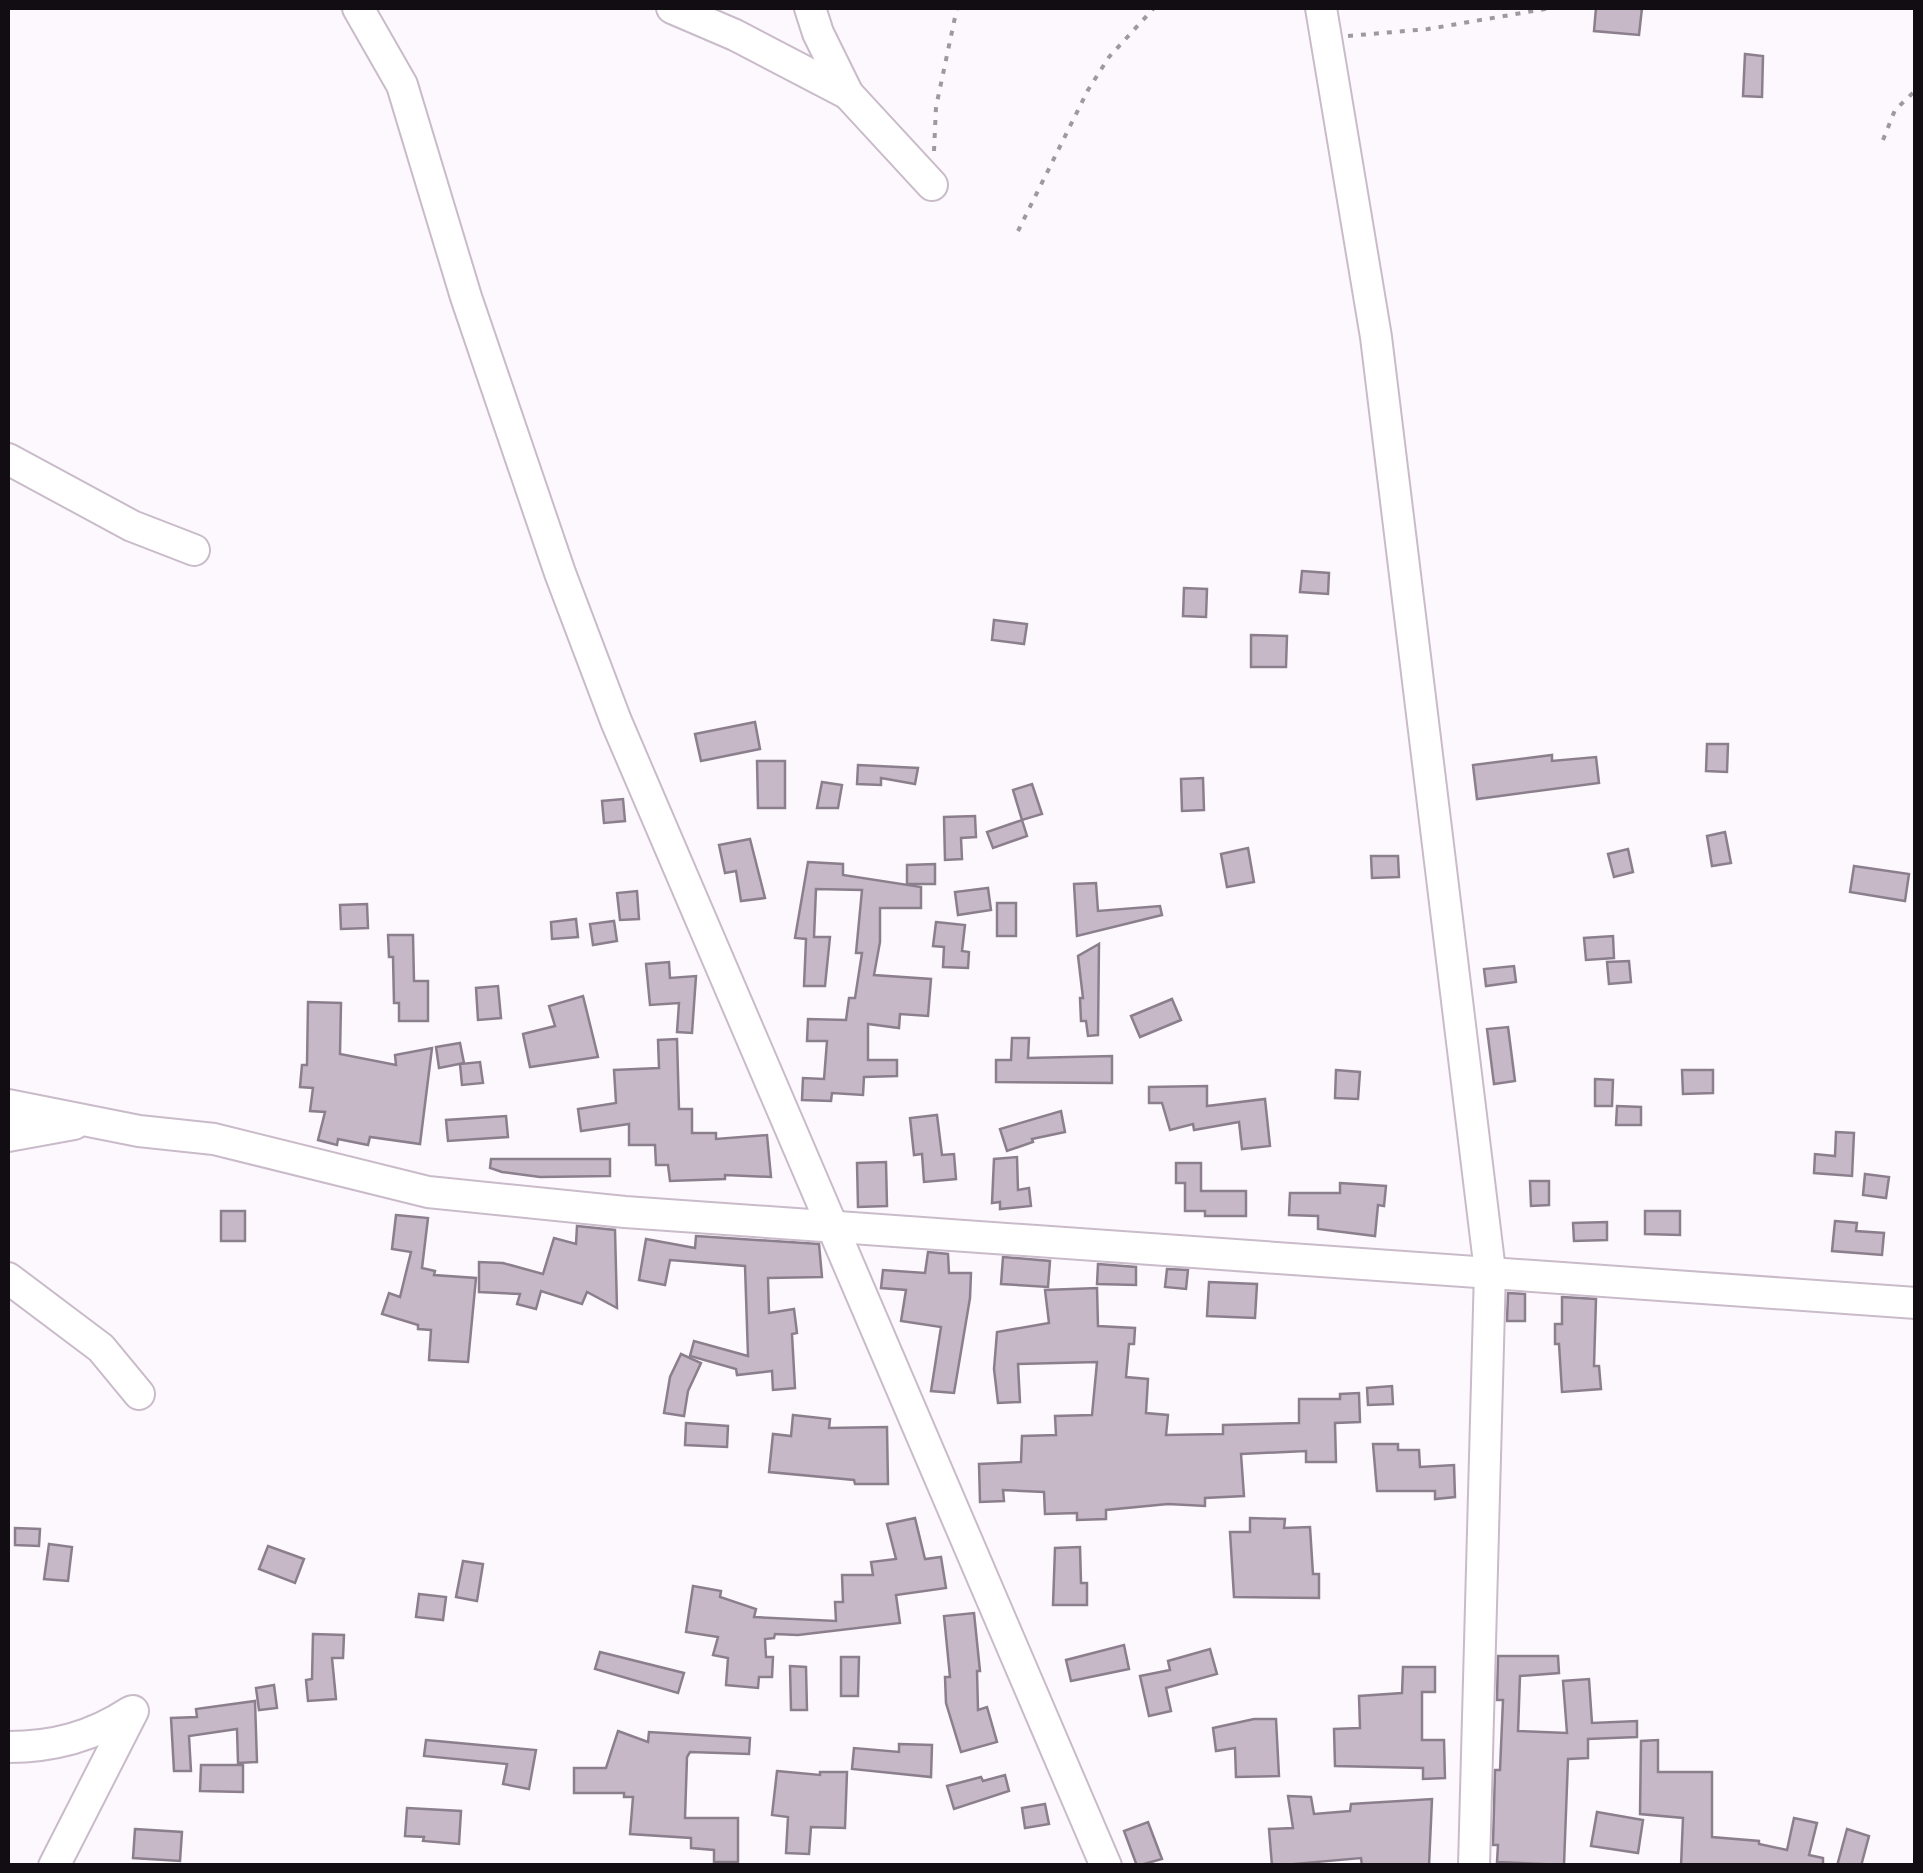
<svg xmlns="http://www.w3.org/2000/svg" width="1923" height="1873" font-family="Mulish,sans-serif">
<rect width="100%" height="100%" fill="#fdf8fe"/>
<g fill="#c6b8c6" stroke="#8c7f8d" stroke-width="2.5">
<path d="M 1596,8 L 1642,8 L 1639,35 L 1594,31 Z"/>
<path d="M 1745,54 L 1763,56 L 1762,97 L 1743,96 Z"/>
<path d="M 1302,571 L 1329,573 L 1328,594 L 1300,592 Z"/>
<path d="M 1184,588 L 1207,589 L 1206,617 L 1183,616 Z"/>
<path d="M 994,620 L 1027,624 L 1024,644 L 992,640 Z"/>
<path d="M 1251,635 L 1287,636 L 1286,667 L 1251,667 Z"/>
<path d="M 755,722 L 760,749 L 701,761 L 695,734 Z"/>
<path d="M 1707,744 L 1728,744 L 1727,772 L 1706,771 Z"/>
<path d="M 1552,755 L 1552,761 L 1596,757 L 1599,783 L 1477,799 L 1473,765 Z"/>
<path d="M 757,761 L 785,761 L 785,808 L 758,808 Z"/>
<path d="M 858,765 L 918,768 L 915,784 L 881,778 L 881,785 L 857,784 Z"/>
<path d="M 1203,778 L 1204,810 L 1182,811 L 1181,779 Z"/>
<path d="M 822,782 L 842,785 L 838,808 L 817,808 Z"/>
<path d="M 1032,784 L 1042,814 L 1022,820 L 1013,790 Z"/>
<path d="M 623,799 L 625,821 L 604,823 L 602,801 Z"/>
<path d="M 975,816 L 976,837 L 961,838 L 962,859 L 945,860 L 944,817 Z"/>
<path d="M 1022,820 L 1027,836 L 993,848 L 987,832 Z"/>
<path d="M 1725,832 L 1731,863 L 1712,866 L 1707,836 Z"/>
<path d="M 750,839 L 765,898 L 741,901 L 736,871 L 725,873 L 719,845 Z"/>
<path d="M 1248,848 L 1254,882 L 1227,887 L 1221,854 Z"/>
<path d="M 1628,849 L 1633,872 L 1614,877 L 1608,854 Z"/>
<path d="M 1371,856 L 1398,856 L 1399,877 L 1372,878 Z"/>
<path d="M 808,862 L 843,864 L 843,875 L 921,887 L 921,908 L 880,908 L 880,942 L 874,975 L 931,979 L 928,1016 L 900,1014 L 899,1028 L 868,1024 L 868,1060 L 897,1060 L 897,1076 L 864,1077 L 863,1095 L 832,1093 L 831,1101 L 802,1100 L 803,1078 L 824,1079 L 827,1041 L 807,1041 L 808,1019 L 846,1020 L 849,998 L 855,998 L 862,953 L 856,953 L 862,890 L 816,889 L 814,937 L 830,937 L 825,986 L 804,986 L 806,939 L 795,938 Z"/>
<path d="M 935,864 L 935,884 L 907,884 L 907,865 Z"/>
<path d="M 1854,866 L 1909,874 L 1905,901 L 1850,892 Z"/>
<path d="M 1096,883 L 1098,911 L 1160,906 L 1162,915 L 1077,936 L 1074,884 Z"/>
<path d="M 988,888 L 991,910 L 958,915 L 955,892 Z"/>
<path d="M 637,891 L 639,919 L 620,920 L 617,893 Z"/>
<rect x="997" y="903" width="19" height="33"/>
<path d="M 367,904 L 368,928 L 341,929 L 340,905 Z"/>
<path d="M 576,919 L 578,937 L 552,939 L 551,922 Z"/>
<path d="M 614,921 L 617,941 L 593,945 L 590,924 Z"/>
<path d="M 936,922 L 965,925 L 962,951 L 969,952 L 968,968 L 943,967 L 944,947 L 933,946 Z"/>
<path d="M 388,935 L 413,935 L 414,981 L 428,981 L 428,1021 L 399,1021 L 399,1003 L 394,1003 L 393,957 L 389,957 Z"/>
<path d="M 1613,936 L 1614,958 L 1586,960 L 1584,938 Z"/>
<path d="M 1099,944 L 1098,1035 L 1088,1036 L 1086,1021 L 1081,1021 L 1080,998 L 1083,998 L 1078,956 Z"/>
<path d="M 1629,961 L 1631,982 L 1609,984 L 1607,962 Z"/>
<path d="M 669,962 L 670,978 L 696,976 L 692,1033 L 677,1032 L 679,1003 L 650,1005 L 646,964 Z"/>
<path d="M 1514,966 L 1516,982 L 1486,986 L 1484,969 Z"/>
<path d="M 498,986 L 501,1018 L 478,1020 L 476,988 Z"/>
<path d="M 583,996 L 598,1057 L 530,1067 L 523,1034 L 555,1026 L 549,1006 Z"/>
<path d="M 1172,999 L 1181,1020 L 1140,1037 L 1131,1016 Z"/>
<path d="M 308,1002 L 341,1003 L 340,1054 L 396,1065 L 395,1055 L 432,1048 L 420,1144 L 370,1137 L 368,1145 L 338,1139 L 337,1145 L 318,1140 L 325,1112 L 310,1111 L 313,1088 L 300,1087 L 302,1065 L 307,1065 Z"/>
<path d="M 1508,1027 L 1515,1081 L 1494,1084 L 1487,1029 Z"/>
<path d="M 1012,1038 L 1029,1038 L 1028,1058 L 1112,1056 L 1112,1083 L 996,1082 L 996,1060 L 1011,1060 Z"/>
<path d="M 677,1039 L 679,1109 L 692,1109 L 692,1133 L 716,1133 L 716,1139 L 767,1135 L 771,1177 L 725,1175 L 725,1179 L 670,1181 L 668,1165 L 656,1165 L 655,1145 L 629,1145 L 629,1124 L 581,1131 L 578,1109 L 616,1103 L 614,1070 L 659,1068 L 658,1040 Z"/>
<path d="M 460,1043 L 464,1063 L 439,1068 L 436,1047 Z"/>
<path d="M 480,1062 L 483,1083 L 462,1085 L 460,1064 Z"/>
<path d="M 1336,1070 L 1360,1072 L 1358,1099 L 1335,1098 Z"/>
<path d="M 1682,1070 L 1713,1070 L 1713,1093 L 1683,1094 Z"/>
<path d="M 1595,1079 L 1613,1080 L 1612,1106 L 1595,1106 Z"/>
<path d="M 1207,1086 L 1207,1106 L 1265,1099 L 1270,1146 L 1242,1149 L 1239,1122 L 1194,1130 L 1193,1124 L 1170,1130 L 1162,1103 L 1149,1103 L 1149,1087 Z"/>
<path d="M 1617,1106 L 1641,1107 L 1641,1125 L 1616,1125 Z"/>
<path d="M 1061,1111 L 1065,1132 L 1032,1139 L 1033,1142 L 1007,1151 L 1000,1129 Z"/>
<path d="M 937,1115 L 942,1155 L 954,1154 L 956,1179 L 924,1182 L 922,1154 L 914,1155 L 910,1118 Z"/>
<path d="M 506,1116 L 508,1137 L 448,1141 L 446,1120 Z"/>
<path d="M 1836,1132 L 1854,1133 L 1852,1176 L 1814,1173 L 1815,1154 L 1835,1156 Z"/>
<path d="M 1017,1157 L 1018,1190 L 1029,1188 L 1031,1206 L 1000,1209 L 1000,1202 L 992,1203 L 994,1159 Z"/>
<path d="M 491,1159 L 610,1159 L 610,1176 L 540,1177 L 502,1172 L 490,1168 Z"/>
<path d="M 886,1162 L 887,1206 L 858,1207 L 857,1163 Z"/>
<path d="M 1176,1163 L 1201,1163 L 1201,1191 L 1246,1191 L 1246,1216 L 1205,1216 L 1205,1211 L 1185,1211 L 1185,1183 L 1176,1183 Z"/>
<path d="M 1865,1174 L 1889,1177 L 1886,1198 L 1863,1195 Z"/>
<path d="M 1530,1181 L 1549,1181 L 1549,1205 L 1531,1206 Z"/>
<path d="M 1340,1183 L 1386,1186 L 1384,1206 L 1378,1205 L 1375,1236 L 1318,1229 L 1318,1216 L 1289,1215 L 1290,1193 L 1340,1193 Z"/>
<rect x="221" y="1211" width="24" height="30"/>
<path d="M 1645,1211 L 1680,1211 L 1680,1235 L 1645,1234 Z"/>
<path d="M 396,1215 L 428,1218 L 422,1268 L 435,1271 L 434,1275 L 476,1278 L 468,1362 L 429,1360 L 431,1330 L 418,1329 L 418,1325 L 382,1314 L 389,1293 L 400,1297 L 411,1252 L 392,1249 Z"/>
<path d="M 1835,1221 L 1857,1223 L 1856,1231 L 1884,1233 L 1882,1255 L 1832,1251 Z"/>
<path d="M 1607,1222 L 1607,1240 L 1574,1241 L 1573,1223 Z"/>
<path d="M 577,1226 L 615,1230 L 617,1308 L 587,1292 L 582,1304 L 541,1291 L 536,1309 L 517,1304 L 520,1294 L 479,1292 L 479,1262 L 503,1263 L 543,1274 L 554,1238 L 576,1244 Z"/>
<path d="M 696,1236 L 819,1244 L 822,1277 L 768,1278 L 769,1313 L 794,1309 L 797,1333 L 792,1334 L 795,1388 L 773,1390 L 772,1371 L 737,1375 L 736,1369 L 690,1356 L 694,1341 L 748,1356 L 745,1266 L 670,1260 L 665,1285 L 639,1280 L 646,1239 L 695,1248 Z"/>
<path d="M 928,1252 L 948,1254 L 949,1273 L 971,1273 L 970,1298 L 954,1393 L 931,1391 L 941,1327 L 901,1321 L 906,1290 L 881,1288 L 883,1270 L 925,1273 Z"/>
<path d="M 1003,1257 L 1050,1261 L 1048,1287 L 1001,1284 Z"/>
<path d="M 1098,1264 L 1136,1267 L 1136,1285 L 1097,1284 Z"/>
<path d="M 1167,1269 L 1188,1270 L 1186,1289 L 1165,1287 Z"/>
<path d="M 1209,1282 L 1257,1284 L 1255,1318 L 1207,1316 Z"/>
<path d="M 1097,1288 L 1098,1326 L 1135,1328 L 1134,1344 L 1129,1344 L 1126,1377 L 1148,1379 L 1146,1413 L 1168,1415 L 1166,1435 L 1223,1434 L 1223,1425 L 1299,1423 L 1299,1399 L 1340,1399 L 1340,1394 L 1359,1393 L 1360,1422 L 1335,1423 L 1336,1462 L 1306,1462 L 1306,1451 L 1241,1454 L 1244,1496 L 1205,1498 L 1205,1506 L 1168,1504 L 1106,1510 L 1106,1519 L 1077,1520 L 1077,1513 L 1045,1514 L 1044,1492 L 1003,1490 L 1004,1501 L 980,1502 L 979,1464 L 1021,1462 L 1022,1436 L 1056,1435 L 1055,1416 L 1092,1415 L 1097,1362 L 1018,1364 L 1020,1402 L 998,1403 L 994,1369 L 997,1332 L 1049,1323 L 1045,1290 Z"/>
<path d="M 1508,1293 L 1525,1294 L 1525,1321 L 1507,1321 Z"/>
<path d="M 1562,1297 L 1596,1299 L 1594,1366 L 1599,1366 L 1601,1389 L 1562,1392 L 1559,1344 L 1555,1344 L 1555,1324 L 1562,1324 Z"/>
<path d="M 681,1354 L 701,1363 L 688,1391 L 684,1416 L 664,1413 L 670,1377 Z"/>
<path d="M 1392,1386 L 1393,1404 L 1368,1405 L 1367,1388 Z"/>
<path d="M 793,1415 L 830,1419 L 829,1428 L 887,1427 L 888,1484 L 855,1484 L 854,1480 L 769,1472 L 773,1434 L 791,1436 Z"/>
<path d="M 686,1423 L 728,1426 L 727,1447 L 685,1445 Z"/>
<path d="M 1373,1444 L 1398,1444 L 1398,1450 L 1419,1450 L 1420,1467 L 1454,1465 L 1455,1497 L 1435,1499 L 1435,1491 L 1377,1491 Z"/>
<path d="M 915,1518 L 925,1559 L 941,1557 L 946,1588 L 896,1595 L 900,1623 L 798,1635 L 775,1634 L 774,1638 L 765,1639 L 766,1657 L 773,1657 L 772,1677 L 759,1677 L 758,1688 L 726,1685 L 728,1658 L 713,1655 L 718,1637 L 686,1632 L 693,1586 L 721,1591 L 720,1597 L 756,1609 L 754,1617 L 836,1621 L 835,1602 L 843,1602 L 842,1575 L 873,1575 L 871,1562 L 896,1559 L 887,1524 Z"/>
<path d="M 1250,1518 L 1285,1519 L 1284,1528 L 1310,1527 L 1313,1574 L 1319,1574 L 1319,1598 L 1234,1597 L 1230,1532 L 1250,1532 Z"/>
<path d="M 15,1528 L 40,1529 L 39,1546 L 15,1545 Z"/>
<path d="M 49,1544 L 72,1547 L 68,1581 L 44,1579 Z"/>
<path d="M 268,1546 L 304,1559 L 295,1583 L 259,1569 Z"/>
<path d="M 1080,1547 L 1081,1583 L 1087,1583 L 1087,1605 L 1053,1605 L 1055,1548 Z"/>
<path d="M 463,1561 L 483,1564 L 477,1601 L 456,1597 Z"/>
<path d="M 419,1594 L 446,1597 L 443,1620 L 416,1617 Z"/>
<path d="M 974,1613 L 980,1671 L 977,1671 L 978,1710 L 987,1707 L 997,1742 L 961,1752 L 946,1703 L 945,1677 L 950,1677 L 944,1616 Z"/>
<path d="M 313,1634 L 344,1635 L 343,1658 L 332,1658 L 336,1699 L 308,1701 L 306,1680 L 312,1679 Z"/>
<path d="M 1124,1645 L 1129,1669 L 1071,1681 L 1066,1660 Z"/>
<path d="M 1210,1649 L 1217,1674 L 1166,1688 L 1171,1711 L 1149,1716 L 1140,1676 L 1170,1670 L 1168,1661 Z"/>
<path d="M 600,1652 L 684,1673 L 678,1693 L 595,1669 Z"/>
<path d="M 1498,1656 L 1558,1656 L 1559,1673 L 1520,1676 L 1518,1731 L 1567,1733 L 1563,1681 L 1589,1679 L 1592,1723 L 1637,1721 L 1637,1737 L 1588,1739 L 1588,1758 L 1568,1759 L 1564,1865 L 1497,1862 L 1498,1845 L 1493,1845 L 1495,1770 L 1500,1770 L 1503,1700 L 1497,1700 Z"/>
<path d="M 841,1657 L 859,1657 L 858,1696 L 841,1696 Z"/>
<path d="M 790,1666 L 806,1667 L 807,1710 L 791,1710 Z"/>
<path d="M 1403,1667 L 1435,1667 L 1435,1692 L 1422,1692 L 1422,1740 L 1444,1740 L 1445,1778 L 1423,1779 L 1423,1768 L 1335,1766 L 1334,1729 L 1360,1728 L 1359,1696 L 1402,1693 Z"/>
<path d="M 274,1685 L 277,1708 L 259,1710 L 256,1688 Z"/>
<path d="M 255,1701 L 257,1762 L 238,1763 L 237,1729 L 189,1736 L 191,1771 L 174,1771 L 171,1718 L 197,1717 L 196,1709 Z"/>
<path d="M 1254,1719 L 1276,1719 L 1279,1776 L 1236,1777 L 1235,1748 L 1216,1751 L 1213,1728 Z"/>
<path d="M 618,1731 L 648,1742 L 649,1732 L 750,1738 L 749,1754 L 690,1752 L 687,1757 L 685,1818 L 738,1818 L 738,1862 L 714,1862 L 714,1850 L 691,1848 L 691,1838 L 630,1834 L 633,1797 L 624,1797 L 624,1793 L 574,1793 L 574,1768 L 606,1768 Z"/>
<path d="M 426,1740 L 536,1750 L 529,1789 L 503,1784 L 507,1764 L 424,1756 Z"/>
<path d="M 1658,1740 L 1658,1772 L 1712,1772 L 1712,1837 L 1759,1841 L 1759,1844 L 1787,1850 L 1794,1818 L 1817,1823 L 1809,1855 L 1823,1858 L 1823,1866 L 1681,1866 L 1683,1818 L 1640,1814 L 1641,1741 Z"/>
<path d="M 899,1744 L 932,1745 L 931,1777 L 852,1769 L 854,1748 L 899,1752 Z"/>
<path d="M 201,1765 L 243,1765 L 243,1792 L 200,1791 Z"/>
<path d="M 777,1771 L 820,1775 L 820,1772 L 847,1772 L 845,1828 L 811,1827 L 809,1854 L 786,1853 L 788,1817 L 772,1815 Z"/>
<path d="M 1005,1775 L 1009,1791 L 954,1809 L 947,1786 L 981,1777 L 983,1781 Z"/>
<path d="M 1288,1796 L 1311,1797 L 1314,1814 L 1350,1811 L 1351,1804 L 1432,1799 L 1429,1866 L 1362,1866 L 1361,1858 L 1272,1866 L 1269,1829 L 1293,1828 Z"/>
<path d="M 1045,1804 L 1049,1824 L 1025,1828 L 1022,1808 Z"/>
<path d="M 407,1808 L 461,1811 L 459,1844 L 423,1841 L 424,1837 L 405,1836 Z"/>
<path d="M 1597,1812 L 1643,1820 L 1638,1853 L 1591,1846 Z"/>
<path d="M 1148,1822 L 1162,1859 L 1137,1866 L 1124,1831 Z"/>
<path d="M 135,1829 L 182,1832 L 180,1861 L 133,1858 Z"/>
<path d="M 1847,1829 L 1869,1836 L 1861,1866 L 1837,1866 Z"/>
</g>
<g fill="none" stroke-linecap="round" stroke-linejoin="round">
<g stroke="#c9bbca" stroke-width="34">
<g id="minor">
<path d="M 358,8 L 402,85 L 466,297 L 560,573 L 616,721 L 1106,1866"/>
<path d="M 672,8 L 735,35 L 848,94"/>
<path d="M 810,8 L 818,33 L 848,94 L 932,185"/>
<path d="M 1321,8 L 1376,337 L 1490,1271 L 1474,1866"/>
<path d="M 8,459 L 132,526 L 194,550"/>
<path d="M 8,1105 L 139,1131 L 214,1139 L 428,1192 L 625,1212 L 1916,1303"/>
<path d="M 8,1136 L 74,1124"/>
<path d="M 8,1278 L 101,1348 L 139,1394"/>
<path d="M 8,1747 C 53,1747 92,1737 130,1712"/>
<path d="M 54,1866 L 133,1711"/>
</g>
</g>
<g stroke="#9e999e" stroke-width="4" stroke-dasharray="5 8" stroke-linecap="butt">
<path d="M 1348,36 L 1428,29 L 1551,8"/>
<path d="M 1883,140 L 1895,110 L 1916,90"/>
<path d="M 934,151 L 936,107 L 957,8"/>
<path d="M 1018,231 L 1088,90 L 1109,57 L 1154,8"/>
</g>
<use href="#minor" stroke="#fff" stroke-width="30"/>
</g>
<rect width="1923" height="1873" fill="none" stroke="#120d12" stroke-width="20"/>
</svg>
